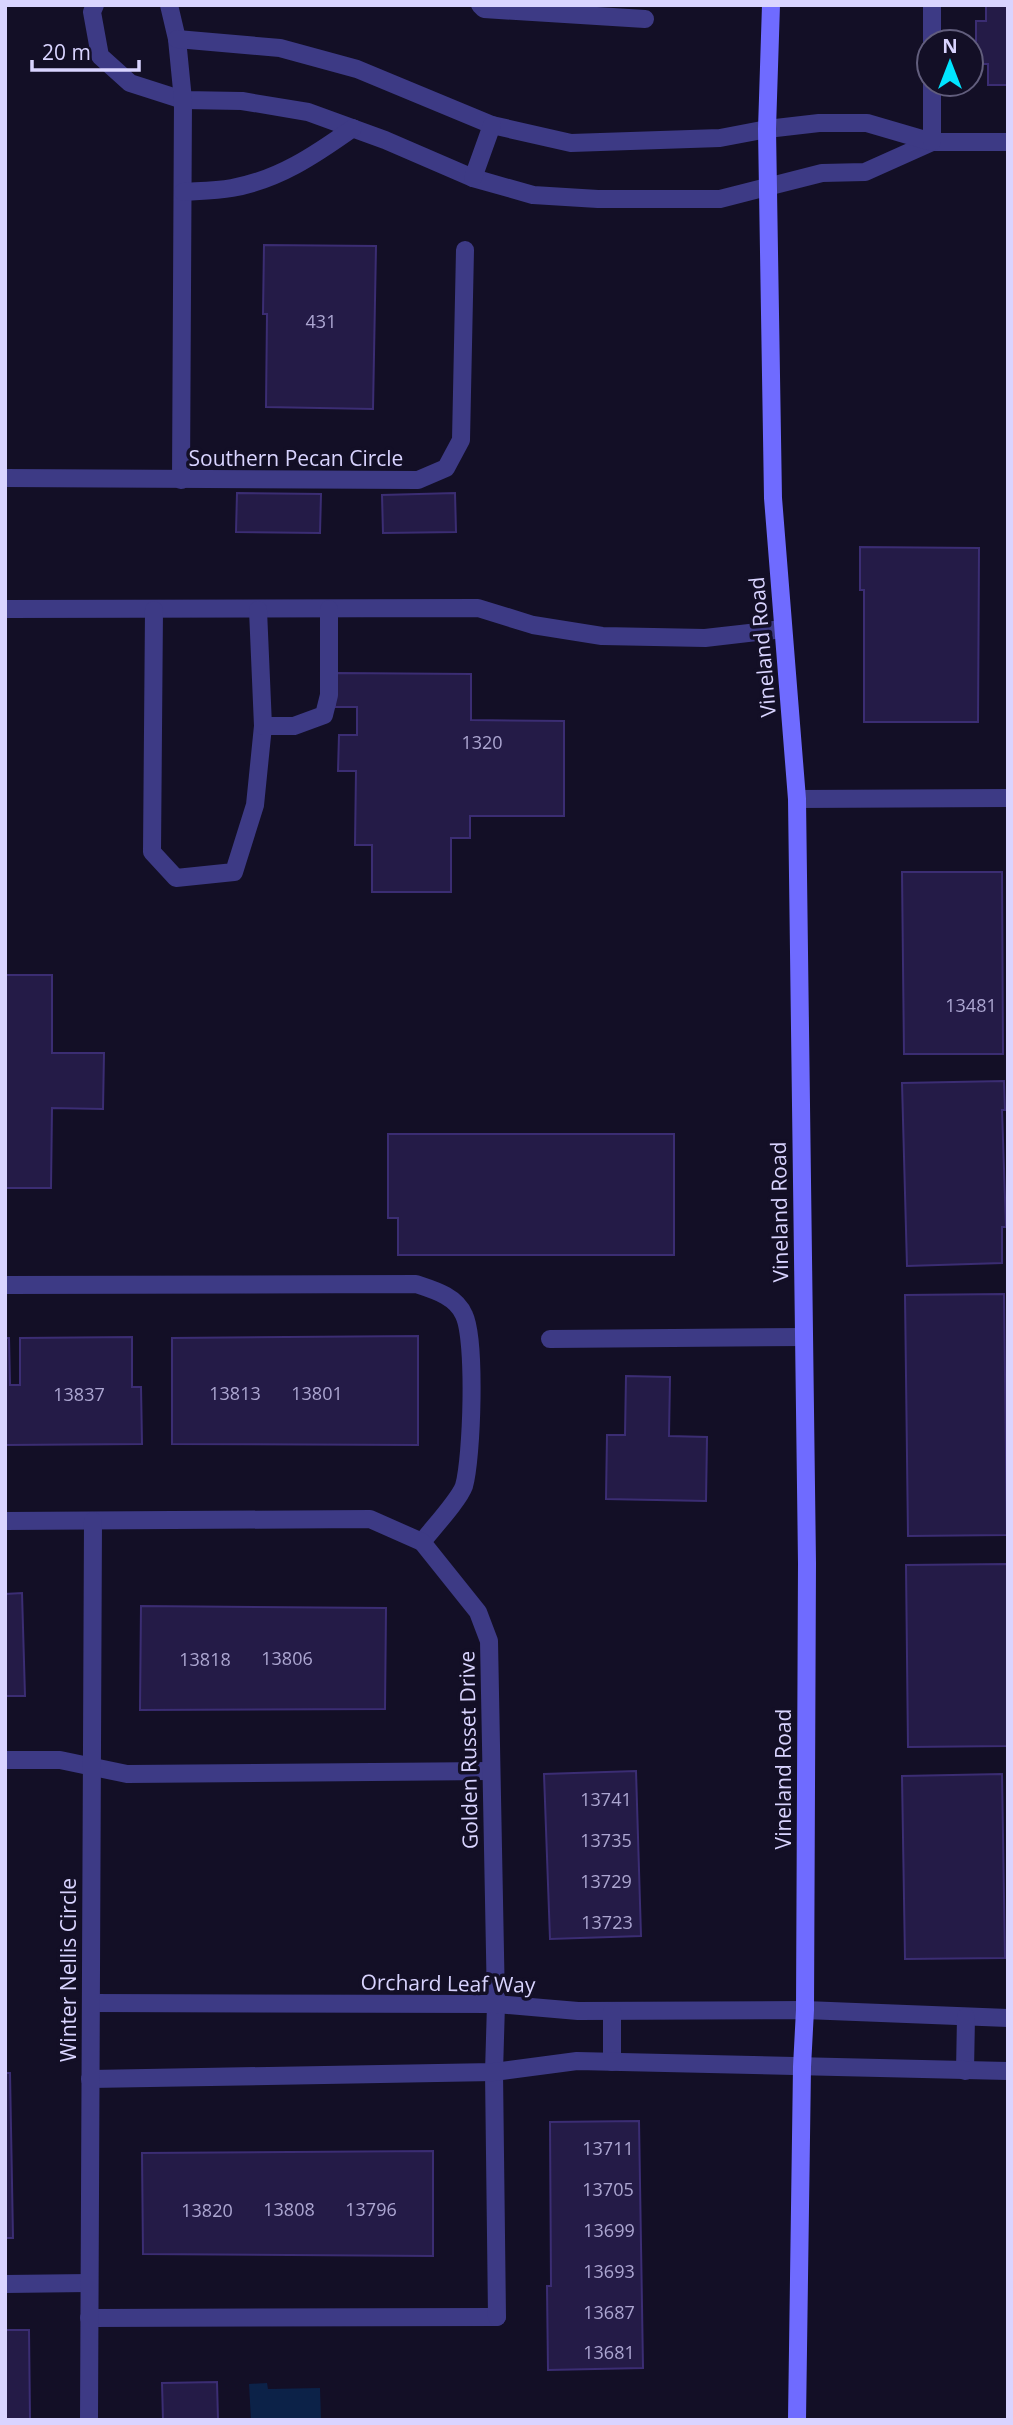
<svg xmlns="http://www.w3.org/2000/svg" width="1013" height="2425" font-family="'Open Sans',sans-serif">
<rect width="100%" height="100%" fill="#130f26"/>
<path fill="#0c2248" d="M 267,2383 L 268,2389 L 320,2388 L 321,2419 L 251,2420 L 249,2384 Z"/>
<g fill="#241b47" stroke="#3b2d73" stroke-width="2">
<path d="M 986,5 L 1008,5 L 1008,85 L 988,85 L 988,64 L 976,64 L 976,21 L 986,21 Z"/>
<path d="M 264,245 L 376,246 L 373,409 L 266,407 L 267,314 L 263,314 Z"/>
<path d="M 237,493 L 321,494 L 320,533 L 236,532 Z"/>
<path d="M 455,493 L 456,532 L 383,533 L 382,495 Z"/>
<path d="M 860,547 L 979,548 L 978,722 L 864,722 L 864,590 L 860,590 Z"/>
<path d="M 336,673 L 471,674 L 471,720 L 564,721 L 564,816 L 470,816 L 470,838 L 451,838 L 451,892 L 372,892 L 372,845 L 355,845 L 356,771 L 338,771 L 339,735 L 357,735 L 357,707 L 335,707 Z"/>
<path d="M 902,872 L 1002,872 L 1003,1054 L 904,1054 Z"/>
<path d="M 5,975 L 52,975 L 52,1053 L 104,1053 L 103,1109 L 52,1108 L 51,1188 L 5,1188 Z"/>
<path d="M 1004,1081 L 1005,1110 L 1002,1110 L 1006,1227 L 1002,1227 L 1002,1263 L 907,1266 L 902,1083 Z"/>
<path d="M 388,1134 L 674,1134 L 674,1255 L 398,1255 L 398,1218 L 388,1218 Z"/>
<path d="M 1004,1294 L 1007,1535 L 908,1536 L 905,1295 Z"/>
<path d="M 418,1336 L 418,1445 L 172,1444 L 172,1338 Z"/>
<path d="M 132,1337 L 132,1387 L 141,1387 L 142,1444 L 5,1445 L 5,1338 L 9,1338 L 10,1385 L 20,1385 L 20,1338 Z"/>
<path d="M 626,1376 L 670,1377 L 669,1436 L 707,1437 L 706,1501 L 606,1499 L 607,1435 L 625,1435 Z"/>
<path d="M 1007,1564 L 1008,1746 L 908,1747 L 906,1565 Z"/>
<path d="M 22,1593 L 25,1696 L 5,1696 L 5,1594 Z"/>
<path d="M 141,1606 L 386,1608 L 385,1709 L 140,1710 Z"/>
<path d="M 636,1771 L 641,1936 L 550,1939 L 544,1774 Z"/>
<path d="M 1002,1774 L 1005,1958 L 905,1959 L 902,1776 Z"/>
<path d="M 5,2073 L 10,2073 L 13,2238 L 5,2238 Z"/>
<path d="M 639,2121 L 643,2368 L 548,2370 L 547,2286 L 551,2286 L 550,2122 Z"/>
<path d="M 433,2151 L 433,2256 L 143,2254 L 142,2153 Z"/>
<path d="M 5,2330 L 29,2330 L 30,2420 L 5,2420 Z"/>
<path d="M 217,2382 L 218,2420 L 163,2420 L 162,2383 Z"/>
</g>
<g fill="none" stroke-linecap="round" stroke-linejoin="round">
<g stroke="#3d3a85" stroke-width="18">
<path d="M 95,5 L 92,12 L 100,56 L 130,83 L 183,100 L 242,101 L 308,112 L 385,140 L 473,178 L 533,195 L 598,199 L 720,199 L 822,173 L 865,172 L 932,142"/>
<path d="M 169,5 L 177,39 L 183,100 L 181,480"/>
<path d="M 480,5 L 484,9 L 645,19"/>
<path d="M 932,5 L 932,42"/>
<path d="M 177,39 L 280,48 L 357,69 L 492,125 L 571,143 L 720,138 L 767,129 L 819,123 L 867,123 L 932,142 L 1008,142"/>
<path d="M 932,84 L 932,142"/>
<path d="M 473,178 L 492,125"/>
<path d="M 183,192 C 199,191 216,191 232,188 C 278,180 315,155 353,128"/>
<path d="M 5,478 L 418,480 L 446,468 L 461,440 L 465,250"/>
<path d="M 5,609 L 478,608 L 533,625 L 602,636 L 705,638 L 783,629"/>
<path d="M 154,610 L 152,852 L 176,878 L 234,872 L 255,805 L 263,726"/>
<path d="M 258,610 L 263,726 L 294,726 L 324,715 L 329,695 L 329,609"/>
<path d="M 797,799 L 1008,798"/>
<path d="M 5,1285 L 416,1284 C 434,1290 456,1296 464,1315 C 476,1340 472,1458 464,1486 C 459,1500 432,1529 422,1542"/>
<path d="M 550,1339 L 804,1337"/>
<path d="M 5,1760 L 60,1760 L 127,1774 L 491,1771"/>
<path d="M 5,2284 L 89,2283"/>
<path d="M 89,2318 L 497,2317"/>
</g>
<g stroke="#3d3a85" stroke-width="18">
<path d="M 5,1521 L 370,1519 L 422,1542 L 478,1612 L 489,1641 L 496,2004 L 494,2072 L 497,2317"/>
<path d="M 91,2003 L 496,2004 L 578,2011 L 805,2010 L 1008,2018"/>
<path d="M 612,2011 L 612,2062"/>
<path d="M 965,2071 L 966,2017"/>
<path d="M 90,2079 L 494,2072 L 577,2061 L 1008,2071"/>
<path d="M 89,2420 L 93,1521"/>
</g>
<path stroke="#6f6bff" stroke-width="18" d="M 771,5 L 767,129 L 773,498 L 797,799 L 807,1563 L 805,2010 L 802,2067 L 797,2420"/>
</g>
<g text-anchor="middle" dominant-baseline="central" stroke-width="7" stroke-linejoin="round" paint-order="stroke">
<g font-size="18" fill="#aca6d1">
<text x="321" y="321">431</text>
<text x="482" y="742">1320</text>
<text x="971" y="1005">13481</text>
<text x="235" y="1393">13813</text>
<text x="317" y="1393">13801</text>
<text x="79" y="1394">13837</text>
<text x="287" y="1658">13806</text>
<text x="205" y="1659">13818</text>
<text x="606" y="1799">13741</text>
<text x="606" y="1840">13735</text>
<text x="606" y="1881">13729</text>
<text x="607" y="1922">13723</text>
<text x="608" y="2148">13711</text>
<text x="608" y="2189">13705</text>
<text x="289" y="2209">13808</text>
<text x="371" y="2209">13796</text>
<text x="207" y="2210">13820</text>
<text x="609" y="2230">13699</text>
<text x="609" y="2271">13693</text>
<text x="609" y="2312">13687</text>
<text x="609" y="2352">13681</text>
</g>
<g font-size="21" fill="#d9d4ff" stroke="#130f26">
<text x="296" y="458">Southern Pecan Circle</text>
<text transform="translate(762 647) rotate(-95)">Vineland Road</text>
<text transform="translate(779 1212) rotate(-91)">Vineland Road</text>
<text transform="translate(468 1750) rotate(-91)">Golden Russet Drive</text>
<text transform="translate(783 1779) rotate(-90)">Vineland Road</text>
<text transform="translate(68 1970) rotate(-90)">Winter Nellis Circle</text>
<text transform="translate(448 1983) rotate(1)">Orchard Leaf Way</text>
</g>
</g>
<rect width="1013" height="2425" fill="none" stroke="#d9d4ff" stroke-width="14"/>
<g transform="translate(950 63)"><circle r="33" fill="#130f26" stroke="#625e7d" stroke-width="2"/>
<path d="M0-5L12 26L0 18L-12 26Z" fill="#00e5ff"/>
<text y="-10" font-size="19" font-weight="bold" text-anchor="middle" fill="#d9d4ff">N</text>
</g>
<path d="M32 60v10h107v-10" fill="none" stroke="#d9d4ff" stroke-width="3.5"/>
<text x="42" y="60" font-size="21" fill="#d9d4ff" stroke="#130f26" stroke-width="5" paint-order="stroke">20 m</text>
</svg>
